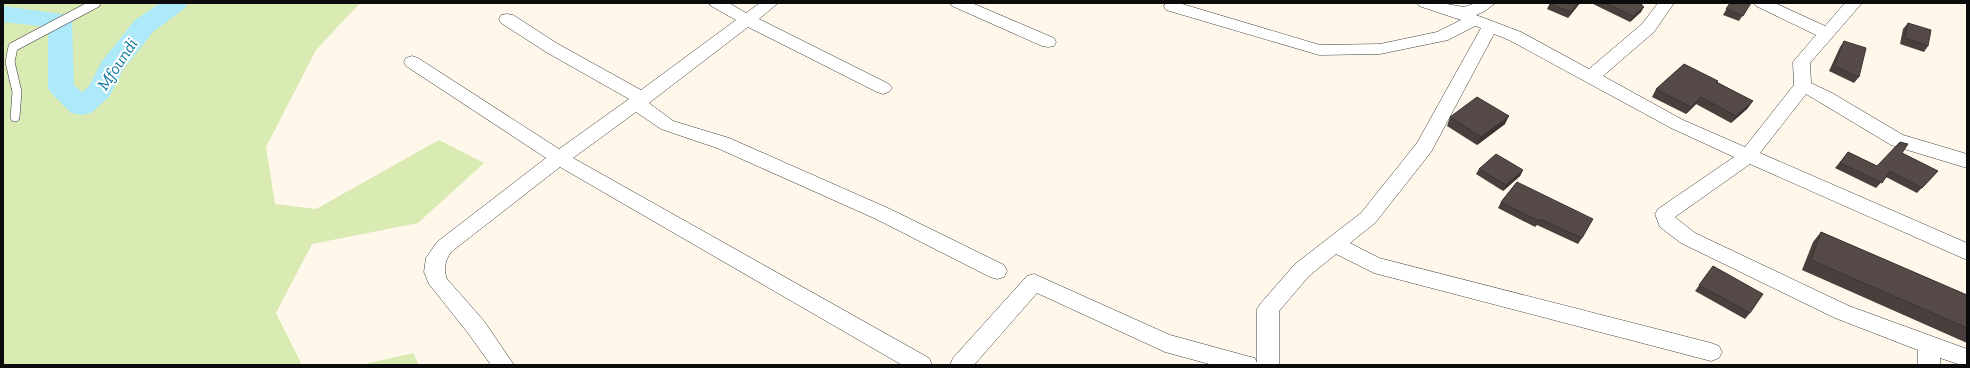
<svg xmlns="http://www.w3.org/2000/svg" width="1970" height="368" font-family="'Zilla Slab',serif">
<rect width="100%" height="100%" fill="#fff7ea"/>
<g fill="#d9eab3">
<path d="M 3,3 L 360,3 L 316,50 L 266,147 L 275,204 L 316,209 L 439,140 L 484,163 L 418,223 L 312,244 L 276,313 L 302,365 L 3,365 Z"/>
<path d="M 413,353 L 419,365 L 360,365 Z"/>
</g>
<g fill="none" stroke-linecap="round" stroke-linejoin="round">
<path fill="#ade9f8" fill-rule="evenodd" d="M 160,3 L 188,3 L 185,8 L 153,32 L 123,70 L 109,97 L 91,113 L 81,115 L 71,113 L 52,94 L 48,88 L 48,27 L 3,22 L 3,6 L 69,15 L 72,21 L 74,85 L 82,92 L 89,86 L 102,61 L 135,20 Z"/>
<g stroke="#3f3f3f" stroke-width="10">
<path id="service" d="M 15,117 L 17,92 L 10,62 L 13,47 L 96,3"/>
</g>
<g stroke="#3f3f3f" stroke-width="1">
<g id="minor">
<path d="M 709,3 L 729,3 L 746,13 L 760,3 L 778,3 L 759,19 L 889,84 L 892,88 L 889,92 L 883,94 L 877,92 L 748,27 L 649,103 L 673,121 L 729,138 L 890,209 L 1004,265 L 1007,271 L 1004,277 L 997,279 L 990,277 L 876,219 L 717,148 L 661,129 L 636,112 L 573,158 L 929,358 L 932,365 L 902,365 L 560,167 L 451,252 C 445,261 443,269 447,279 L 484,321 L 514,365 L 491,365 L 468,333 L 429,284 L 424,272 L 426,258 L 437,242 L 546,158 L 406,66 L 404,62 L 406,58 L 412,56 L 418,58 L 559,149 L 629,99 L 546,52 L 501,23 L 499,19 L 501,15 L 507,14 L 513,15 L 558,44 L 641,90 L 736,20 L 711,6 Z"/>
<path d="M 950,3 L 972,3 L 1054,38 L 1056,42 L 1054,46 L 1048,47 L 1042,46 L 952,6 Z"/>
<path d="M 1166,3 L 1179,3 L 1320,45 L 1380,44 L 1437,32 L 1461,20 L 1419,6 L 1417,3 L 1441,3 L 1464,7 L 1476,3 L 1495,3 L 1485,11 L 1476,15 L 1521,32 L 1589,69 L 1642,24 L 1658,3 L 1674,3 L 1654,32 L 1603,76 L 1683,120 L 1745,147 L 1794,85 L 1793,62 L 1816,35 L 1756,6 L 1754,3 L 1775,3 L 1825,26 L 1845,3 L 1862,3 L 1810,63 L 1811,83 L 1832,93 L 1903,135 L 1967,154 L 1967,168 L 1891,145 L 1806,94 L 1760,153 L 1967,243 L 1967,260 L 1750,164 L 1675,217 L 1676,218 L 1695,233 L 1849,306 L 1967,349 L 1967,365 L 1961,365 L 1940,358 L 1940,365 L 1918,365 L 1918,350 L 1835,318 L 1681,243 L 1660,227 L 1655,214 L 1658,209 L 1734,157 L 1671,128 L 1509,40 L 1494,34 L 1431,152 L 1375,223 L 1350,243 L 1379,258 L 1711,343 L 1719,346 L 1722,352 L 1719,358 L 1711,361 L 1374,273 L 1336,254 L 1309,276 L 1279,311 L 1279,365 L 1213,365 L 1165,352 L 1037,293 L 974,365 L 950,365 L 953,358 L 1027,276 L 1034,274 L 1170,335 L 1247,356 L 1255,358 L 1257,363 L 1257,309 L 1261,303 L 1295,264 L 1361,213 L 1417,143 L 1481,28 L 1475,26 L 1448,40 L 1380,54 L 1319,55 L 1166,10 L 1164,6 Z"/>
</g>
</g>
<use href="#service" stroke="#fff" stroke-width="9"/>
<use href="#minor" fill="#fff" fill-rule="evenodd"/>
</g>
<g fill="#49403e">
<path d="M 1550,3 L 1580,3 L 1568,18 L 1547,9 Z"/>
<path d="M 1591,3 L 1643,3 L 1642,5 L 1641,12 L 1630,22 Z"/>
<path d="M 1730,3 L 1751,3 L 1739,21 L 1723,15 Z"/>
<path d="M 1908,23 L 1928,46 L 1924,52 L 1900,44 L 1903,29 Z"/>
<path d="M 1844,41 L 1859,77 L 1854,83 L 1829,71 L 1840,47 Z"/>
<path d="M 1718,81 L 1717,82 L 1753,101 L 1747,109 L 1731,123 L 1696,104 L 1686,114 L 1652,97 L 1656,89 Z"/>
<path d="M 1450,117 L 1505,124 L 1477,145 L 1447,126 Z"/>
<path d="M 1848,152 L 1877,166 L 1902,153 L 1938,171 L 1917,193 L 1886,177 L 1876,188 L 1835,168 Z"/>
<path d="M 1479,169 L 1523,170 L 1520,176 L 1503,191 L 1476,174 Z"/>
<path d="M 1517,182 L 1582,238 L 1578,244 L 1537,225 L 1535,227 L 1498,208 L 1501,202 Z"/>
<path d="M 1821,232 L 1967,295 L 1967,343 L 1802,270 L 1813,242 Z"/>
<path d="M 1713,266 L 1750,313 L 1745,319 L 1695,291 Z"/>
</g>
<g fill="#3c3432">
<path d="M 1579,3 L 1580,3 L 1568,18 L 1571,12 Z"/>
<path d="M 1644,7 L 1641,12 L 1630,22 L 1633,16 Z"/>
<path d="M 1701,97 L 1696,104 L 1686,114 L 1691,107 Z"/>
<path d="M 1753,101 L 1747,109 L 1731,123 L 1736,116 Z"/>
<path d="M 1509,116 L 1505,124 L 1477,145 L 1481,137 Z"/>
<path d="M 1523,170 L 1520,176 L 1503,191 L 1506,185 Z"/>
</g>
<g fill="#554a48" stroke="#3c3432">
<path d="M 1550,3 L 1579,3 L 1571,12 L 1550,4 Z"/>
<path d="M 1605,3 L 1641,3 L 1640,4 L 1644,7 L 1633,16 Z"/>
<path d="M 1730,3 L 1751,3 L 1743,16 L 1726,9 Z"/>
<path d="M 1908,23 L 1931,30 L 1928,46 L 1905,38 Z"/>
<path d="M 1844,41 L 1866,48 L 1859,77 L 1834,66 Z"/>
<path d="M 1684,64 L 1718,81 L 1716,82 L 1753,101 L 1736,116 L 1701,97 L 1691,107 L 1656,89 Z"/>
<path d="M 1477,97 L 1509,116 L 1481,137 L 1450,117 Z"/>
<path d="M 1900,142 L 1908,144 L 1902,153 L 1938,171 L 1922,188 L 1890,171 L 1882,183 L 1840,163 L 1848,152 L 1877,166 Z"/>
<path d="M 1496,154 L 1523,170 L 1506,185 L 1479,169 Z"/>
<path d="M 1517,182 L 1593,219 L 1582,238 L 1540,219 L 1539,221 L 1501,202 Z"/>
<path d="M 1821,232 L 1967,295 L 1967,328 L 1811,260 Z"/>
<path d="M 1713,266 L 1763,294 L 1750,313 L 1699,285 Z"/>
</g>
<g text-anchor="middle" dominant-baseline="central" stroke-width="4" stroke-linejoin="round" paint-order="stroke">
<g font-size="17" font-style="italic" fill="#117aa1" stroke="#fff">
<text transform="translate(117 64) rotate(-56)">Mfoundi</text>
</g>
</g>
<rect width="1970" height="368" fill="none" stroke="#0c0c0c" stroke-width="8"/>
</svg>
